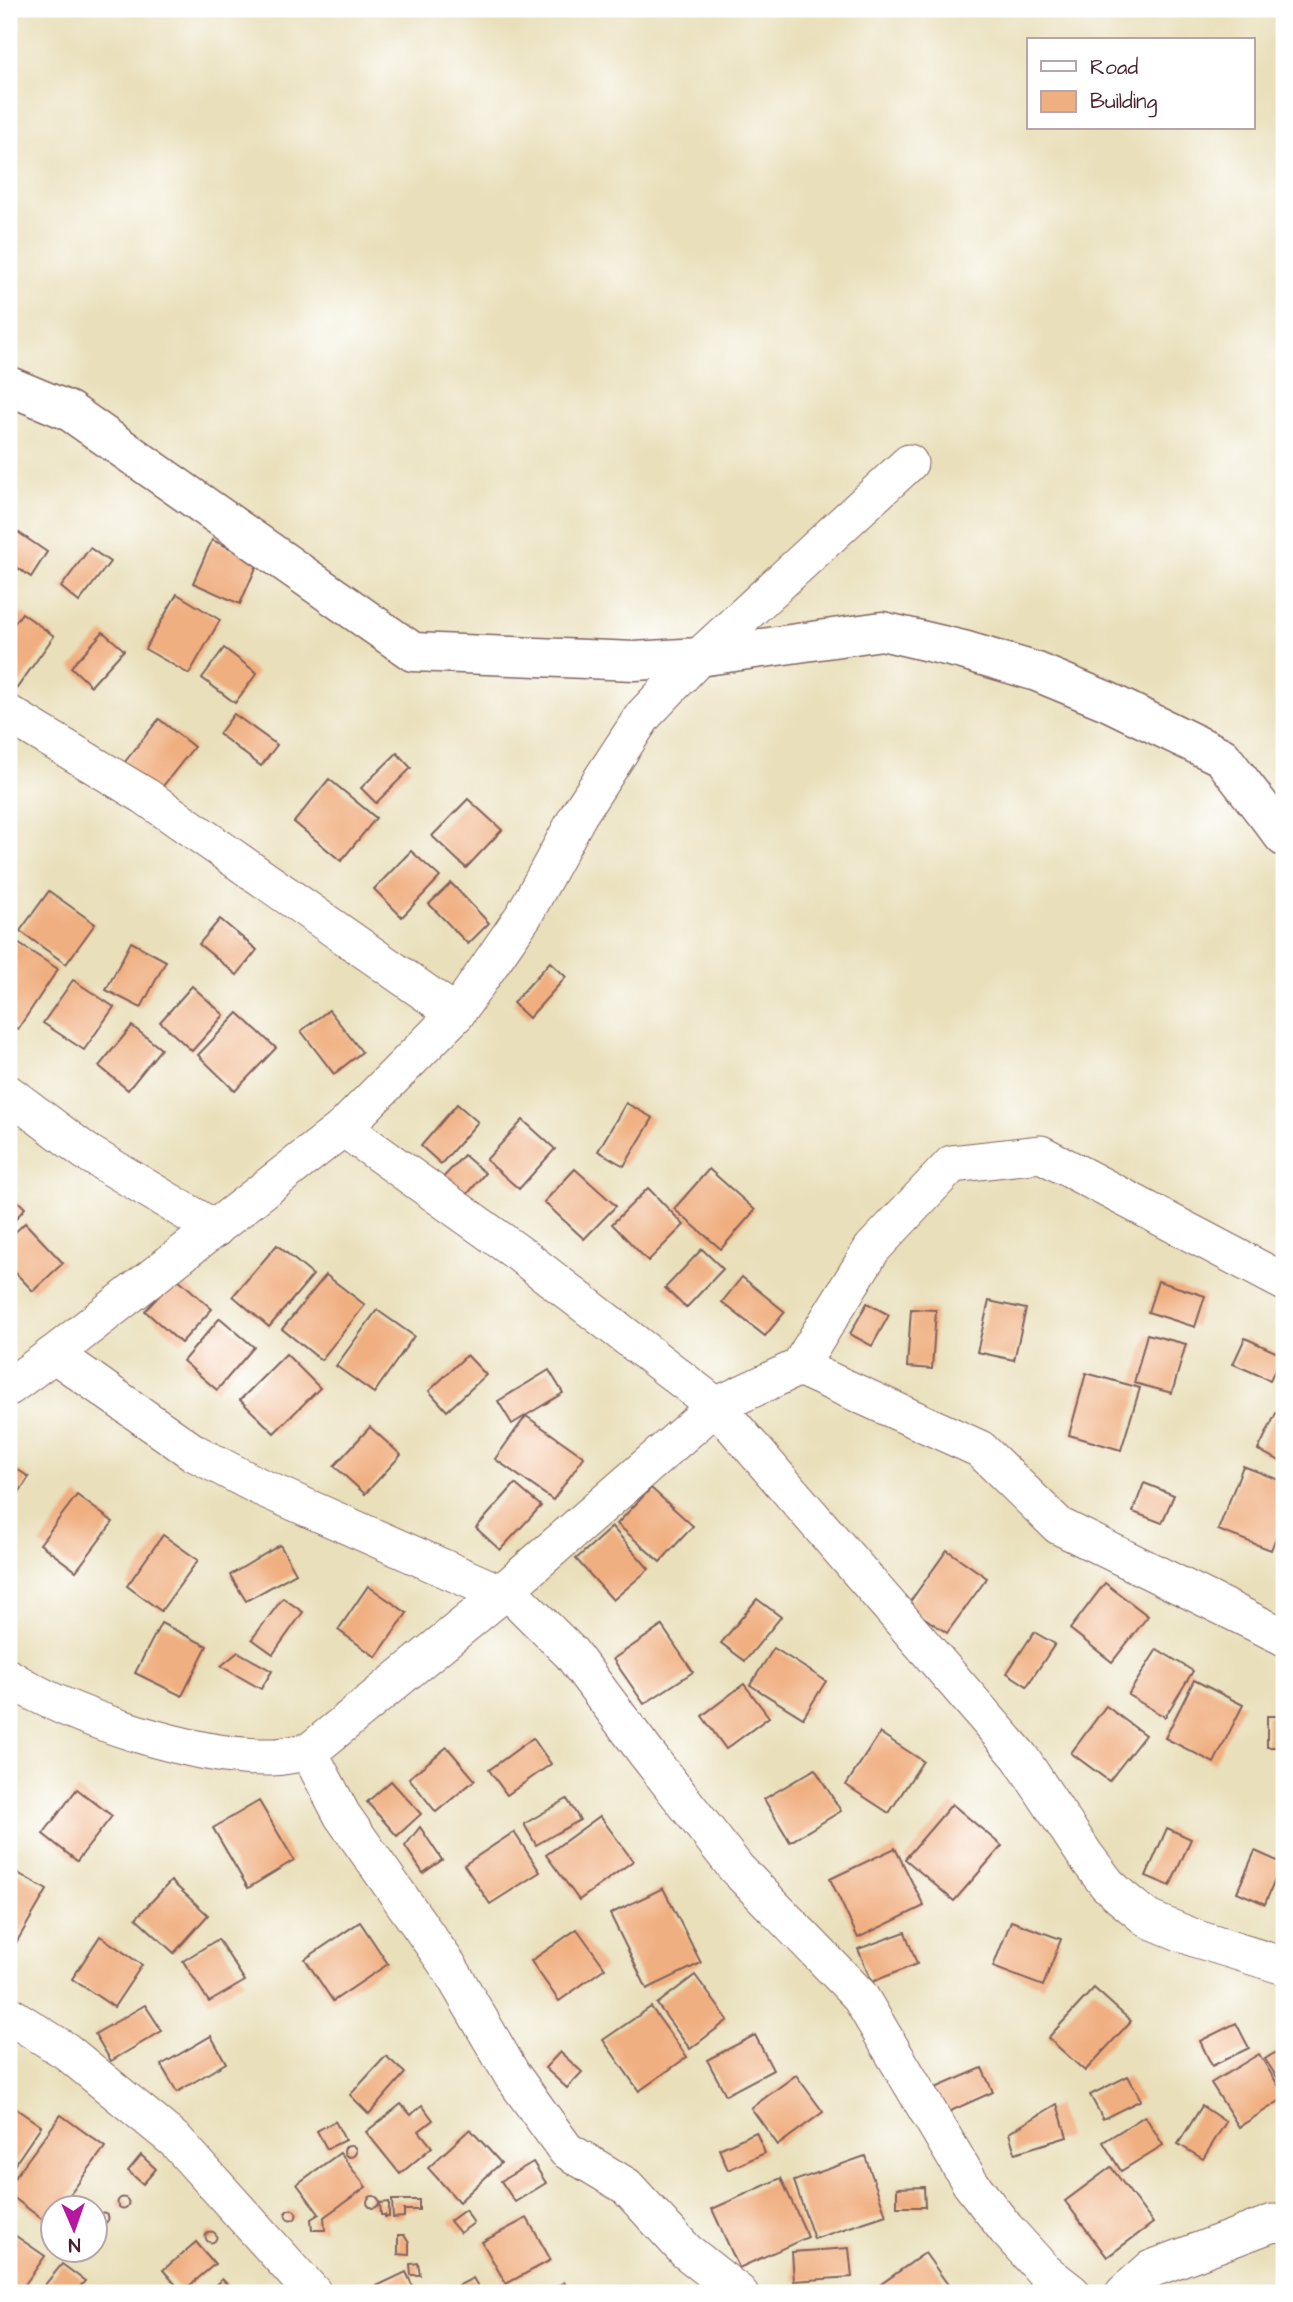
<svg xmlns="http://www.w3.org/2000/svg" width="1293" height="2302" font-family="'Architects Daughter',sans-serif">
<rect width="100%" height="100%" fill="#fff"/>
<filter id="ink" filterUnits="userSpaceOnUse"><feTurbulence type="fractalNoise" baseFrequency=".0143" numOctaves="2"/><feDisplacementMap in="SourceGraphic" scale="14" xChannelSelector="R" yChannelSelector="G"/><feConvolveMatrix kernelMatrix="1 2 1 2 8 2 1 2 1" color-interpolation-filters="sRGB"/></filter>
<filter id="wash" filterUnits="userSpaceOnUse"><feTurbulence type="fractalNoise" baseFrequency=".00686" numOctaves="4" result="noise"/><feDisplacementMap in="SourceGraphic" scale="28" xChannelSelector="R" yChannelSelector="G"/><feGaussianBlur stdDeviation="1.57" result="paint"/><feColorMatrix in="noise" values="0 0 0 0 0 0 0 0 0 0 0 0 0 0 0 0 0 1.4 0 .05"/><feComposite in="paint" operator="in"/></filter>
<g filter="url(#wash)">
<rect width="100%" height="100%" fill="#e9dfba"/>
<g id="blocks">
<g fill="#f0af80">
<path d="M 9,526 L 47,552 L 31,577 L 9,562 Z"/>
<path d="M 212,540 L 259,561 L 240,604 L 193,583 Z"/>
<path d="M 90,548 L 110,562 L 79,602 L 61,587 Z"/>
<path d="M 177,594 L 220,620 L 189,674 L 145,649 Z"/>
<path d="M 22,613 L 54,636 L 17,688 L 9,682 L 9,631 Z"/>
<path d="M 103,632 L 124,650 L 91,686 L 71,667 Z"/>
<path d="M 224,648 L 257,673 L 235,703 L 202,678 Z"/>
<path d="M 234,714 L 277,745 L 261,766 L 219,734 Z"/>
<path d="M 159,719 L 194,747 L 155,796 L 120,768 Z"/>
<path d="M 397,753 L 411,768 L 376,803 L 361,788 Z"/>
<path d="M 329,779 L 376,818 L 341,861 L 294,822 Z"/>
<path d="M 468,799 L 502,830 L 466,868 L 432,836 Z"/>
<path d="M 411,851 L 440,877 L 402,917 L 374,889 Z"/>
<path d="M 451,883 L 489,923 L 468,944 L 429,904 Z"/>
<path d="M 49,891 L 95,924 L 66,964 L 20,931 Z"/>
<path d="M 220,919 L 257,950 L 237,975 L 199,944 Z"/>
<path d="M 10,938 L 58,969 L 18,1029 L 9,1023 Z"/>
<path d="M 131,942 L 166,961 L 141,1008 L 106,990 Z"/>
<path d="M 550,962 L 566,977 L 529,1018 L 513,1003 Z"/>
<path d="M 73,980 L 114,1007 L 84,1050 L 43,1023 Z"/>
<path d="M 192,986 L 224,1015 L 192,1051 L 160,1022 Z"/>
<path d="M 329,1010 L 362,1052 L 334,1074 L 301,1031 Z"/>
<path d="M 238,1013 L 276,1048 L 235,1091 L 198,1055 Z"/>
<path d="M 132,1026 L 161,1049 L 128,1090 L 99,1066 Z"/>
<path d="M 626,1103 L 653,1118 L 624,1166 L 598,1151 Z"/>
<path d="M 457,1104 L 478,1122 L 441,1164 L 421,1146 Z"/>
<path d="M 523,1120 L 555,1149 L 519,1189 L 486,1160 Z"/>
<path d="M 464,1155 L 485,1173 L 460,1203 L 438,1183 Z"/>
<path d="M 575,1169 L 616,1206 L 584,1239 L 544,1202 Z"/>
<path d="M 709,1169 L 755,1210 L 721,1249 L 674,1209 Z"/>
<path d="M 648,1188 L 684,1225 L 648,1261 L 612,1224 Z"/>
<path d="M 9,1193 L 25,1208 L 9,1227 Z"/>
<path d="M 25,1223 L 63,1263 L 33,1291 L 9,1266 L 9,1238 Z"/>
<path d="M 277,1245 L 313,1275 L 269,1327 L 233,1296 Z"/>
<path d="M 702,1249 L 723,1269 L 686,1308 L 665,1288 Z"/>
<path d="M 326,1275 L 365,1305 L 321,1360 L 282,1329 Z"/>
<path d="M 176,1277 L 212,1309 L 181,1343 L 145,1311 Z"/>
<path d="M 742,1277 L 785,1312 L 765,1336 L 722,1302 Z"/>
<path d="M 1158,1281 L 1205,1296 L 1195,1327 L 1148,1312 Z"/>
<path d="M 989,1301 L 1026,1309 L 1014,1360 L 977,1352 Z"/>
<path d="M 867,1303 L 889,1315 L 872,1346 L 850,1334 Z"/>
<path d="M 911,1309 L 936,1310 L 932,1369 L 907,1367 Z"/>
<path d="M 377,1310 L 414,1336 L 374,1393 L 336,1366 Z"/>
<path d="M 220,1318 L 254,1347 L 217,1390 L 183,1361 Z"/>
<path d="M 1147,1334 L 1186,1344 L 1172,1393 L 1134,1383 Z"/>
<path d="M 1245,1338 L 1282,1355 L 1270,1380 L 1233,1364 Z"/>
<path d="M 286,1354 L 320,1388 L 274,1433 L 240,1400 Z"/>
<path d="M 467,1355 L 486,1375 L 447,1411 L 429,1391 Z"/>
<path d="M 549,1370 L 563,1393 L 512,1424 L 498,1401 Z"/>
<path d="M 1086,1373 L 1140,1388 L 1121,1450 L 1069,1435 Z"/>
<path d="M 1284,1397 L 1284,1463 L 1258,1450 Z"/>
<path d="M 526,1416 L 584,1457 L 553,1500 L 495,1459 Z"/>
<path d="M 370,1427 L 401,1455 L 365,1494 L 334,1466 Z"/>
<path d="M 9,1464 L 29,1477 L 9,1508 Z"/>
<path d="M 1243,1466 L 1284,1482 L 1284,1517 L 1271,1550 L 1218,1530 Z"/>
<path d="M 1144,1483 L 1174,1495 L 1162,1523 L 1133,1512 Z"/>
<path d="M 515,1484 L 541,1506 L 500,1550 L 476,1528 Z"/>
<path d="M 651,1488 L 693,1526 L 660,1562 L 617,1524 Z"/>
<path d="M 77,1495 L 113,1522 L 76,1571 L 40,1544 Z"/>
<path d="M 612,1527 L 649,1569 L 613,1600 L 576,1559 Z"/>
<path d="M 163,1535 L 198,1560 L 161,1611 L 127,1586 Z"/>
<path d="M 280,1545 L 296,1573 L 246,1601 L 230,1575 Z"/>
<path d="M 947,1550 L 987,1578 L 947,1633 L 907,1606 Z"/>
<path d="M 1105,1583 L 1148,1616 L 1112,1662 L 1070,1629 Z"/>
<path d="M 368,1586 L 407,1613 L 376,1657 L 338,1630 Z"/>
<path d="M 283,1598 L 303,1612 L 273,1654 L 252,1639 Z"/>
<path d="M 757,1599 L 781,1617 L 745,1661 L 721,1643 Z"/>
<path d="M 161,1623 L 207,1646 L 182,1696 L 135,1673 Z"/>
<path d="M 662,1626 L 693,1672 L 644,1704 L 613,1659 Z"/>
<path d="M 1034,1632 L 1055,1644 L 1027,1686 L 1007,1673 Z"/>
<path d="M 774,1648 L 826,1681 L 803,1718 L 750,1685 Z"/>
<path d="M 1157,1649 L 1193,1671 L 1165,1717 L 1128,1695 Z"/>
<path d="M 238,1652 L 272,1671 L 261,1689 L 221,1666 Z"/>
<path d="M 1194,1680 L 1243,1705 L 1214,1763 L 1165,1738 Z"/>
<path d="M 744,1684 L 769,1717 L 726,1749 L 702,1716 Z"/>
<path d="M 1106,1706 L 1145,1735 L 1109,1781 L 1071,1753 Z"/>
<rect x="1267" y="1716" width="17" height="31"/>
<path d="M 880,1733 L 923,1761 L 889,1813 L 846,1785 Z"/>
<path d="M 533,1738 L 551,1764 L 507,1795 L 489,1770 Z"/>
<path d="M 447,1747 L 475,1780 L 436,1812 L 409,1778 Z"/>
<path d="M 815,1769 L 841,1811 L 790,1842 L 764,1799 Z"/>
<path d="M 391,1781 L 421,1814 L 397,1836 L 367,1802 Z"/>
<path d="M 77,1789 L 112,1816 L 77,1861 L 43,1834 Z"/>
<path d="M 567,1799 L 580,1820 L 536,1845 L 524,1824 Z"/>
<path d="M 259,1801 L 294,1860 L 248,1888 L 213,1828 Z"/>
<path d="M 952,1804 L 1002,1846 L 954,1901 L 905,1859 Z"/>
<path d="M 600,1816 L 633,1861 L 579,1900 L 546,1855 Z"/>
<path d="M 420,1827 L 442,1860 L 423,1873 L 405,1846 Z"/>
<path d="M 1167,1828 L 1191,1839 L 1170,1886 L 1146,1876 Z"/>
<path d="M 514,1832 L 540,1872 L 490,1904 L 464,1865 Z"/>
<path d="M 895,1848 L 924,1906 L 858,1938 L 830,1879 Z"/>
<path d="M 1255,1851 L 1282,1863 L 1265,1904 L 1237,1892 Z"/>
<path d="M 11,1869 L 47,1890 L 16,1943 L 9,1939 Z"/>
<path d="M 171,1881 L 208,1915 L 174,1953 L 136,1918 Z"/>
<path d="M 663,1888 L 701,1963 L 647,1989 L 610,1914 Z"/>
<path d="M 1011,1921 L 1061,1939 L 1043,1986 L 993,1967 Z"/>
<path d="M 360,1922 L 388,1964 L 333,2001 L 305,1959 Z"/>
<path d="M 577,1929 L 605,1968 L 559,2001 L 531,1961 Z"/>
<path d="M 905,1932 L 917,1964 L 872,1982 L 858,1949 Z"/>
<path d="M 100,1936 L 142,1965 L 114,2007 L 72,1979 Z"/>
<path d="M 218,1939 L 245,1981 L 209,2002 L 183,1961 Z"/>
<path d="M 695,1975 L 728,2020 L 690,2049 L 657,2004 Z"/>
<path d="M 1094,1988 L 1131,2021 L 1085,2071 L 1048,2038 Z"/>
<path d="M 145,2005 L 162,2031 L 111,2061 L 95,2034 Z"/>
<path d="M 651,2007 L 687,2057 L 639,2091 L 603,2040 Z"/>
<path d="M 1236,2023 L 1249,2048 L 1212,2066 L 1200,2041 Z"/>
<path d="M 755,2035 L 773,2070 L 726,2095 L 707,2060 Z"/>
<path d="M 211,2036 L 226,2063 L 177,2092 L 161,2065 Z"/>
<path d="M 1284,2047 L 1284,2088 L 1265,2059 Z"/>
<path d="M 560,2052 L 582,2072 L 567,2088 L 545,2068 Z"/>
<path d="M 1259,2054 L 1284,2095 L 1284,2098 L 1239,2127 L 1211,2083 Z"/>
<path d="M 386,2056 L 405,2073 L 369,2114 L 350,2095 Z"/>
<path d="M 982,2068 L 993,2092 L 944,2114 L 933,2089 Z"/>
<path d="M 796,2075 L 823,2112 L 778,2145 L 751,2108 Z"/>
<path d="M 1128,2076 L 1141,2100 L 1103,2119 L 1090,2095 Z"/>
<path d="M 9,2104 L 41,2126 L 9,2173 Z"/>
<path d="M 401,2104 L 411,2115 L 422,2105 L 433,2120 L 419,2131 L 432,2147 L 400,2174 L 366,2132 Z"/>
<path d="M 1057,2104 L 1067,2137 L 1015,2153 L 1009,2133 Z"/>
<path d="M 1202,2106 L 1226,2122 L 1203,2159 L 1178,2144 Z"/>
<path d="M 61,2115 L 105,2147 L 60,2208 L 52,2208 L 52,2217 L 47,2223 L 9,2194 L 9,2185 Z"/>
<path d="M 1145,2116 L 1163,2145 L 1121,2171 L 1103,2142 Z"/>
<path d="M 335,2121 L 345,2140 L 327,2149 L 317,2131 Z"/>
<path d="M 470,2129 L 501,2163 L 459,2202 L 428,2168 Z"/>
<path d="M 756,2132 L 765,2153 L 728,2170 L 719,2149 Z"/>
<circle cx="350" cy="2151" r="6"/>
<path d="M 340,2153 L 366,2187 L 324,2217 L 325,2230 L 312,2230 L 311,2219 L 319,2214 L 297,2184 Z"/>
<path d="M 141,2155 L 156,2169 L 143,2184 L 128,2171 Z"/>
<path d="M 865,2156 L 886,2215 L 814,2239 L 794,2181 Z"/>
<path d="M 533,2162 L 546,2183 L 515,2202 L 501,2181 Z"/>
<path d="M 1111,2167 L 1153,2223 L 1107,2257 L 1065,2201 Z"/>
<path d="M 781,2178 L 808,2237 L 739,2268 L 712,2209 Z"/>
<path d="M 924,2187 L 925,2207 L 897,2207 L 897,2188 Z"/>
<circle cx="373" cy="2202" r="6"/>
<circle cx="123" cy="2203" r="5.5"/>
<circle cx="79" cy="2204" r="5"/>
<path d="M 392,2200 L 419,2200 L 419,2210 L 404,2210 L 404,2217 L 393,2218 Z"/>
<path d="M 389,2202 L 389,2217 L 385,2217 L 385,2215 L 381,2215 L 380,2203 Z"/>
<circle cx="291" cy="2215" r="5.5"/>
<path d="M 465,2210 L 474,2223 L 460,2233 L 450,2221 Z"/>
<circle cx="103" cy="2218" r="5.5"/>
<path d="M 527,2218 L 551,2260 L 506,2284 L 482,2242 Z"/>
<circle cx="211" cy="2237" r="5.5"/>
<path d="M 13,2234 L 45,2256 L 19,2293 L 9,2293 L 9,2240 Z"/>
<path d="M 398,2235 L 404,2235 L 409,2243 L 409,2255 L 398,2254 Z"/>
<path d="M 196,2242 L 215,2264 L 182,2292 L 163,2270 Z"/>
<path d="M 849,2248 L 852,2277 L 794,2281 L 792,2252 Z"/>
<path d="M 925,2253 L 954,2293 L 871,2293 L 870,2292 Z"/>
<path d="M 418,2263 L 420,2275 L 411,2275 L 410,2264 Z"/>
<path d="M 62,2264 L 85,2281 L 75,2293 L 41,2293 L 39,2292 Z"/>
<path d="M 406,2272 L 416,2293 L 362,2293 Z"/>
<path d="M 473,2278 L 482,2293 L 454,2293 L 452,2289 Z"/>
<path d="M 222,2279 L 236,2293 L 207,2293 Z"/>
<path d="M 564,2282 L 571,2293 L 548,2293 Z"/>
</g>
</g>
</g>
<g filter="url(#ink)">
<use href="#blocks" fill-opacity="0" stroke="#82625d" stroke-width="2"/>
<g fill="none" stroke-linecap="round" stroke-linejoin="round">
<g stroke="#82625d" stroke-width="39">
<g id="minor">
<path d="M 9,714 L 145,796 L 456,1014"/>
<path d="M 9,1094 L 86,1152 L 215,1229"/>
<path d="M 343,1128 L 521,1255 L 716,1406 L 1020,1757 L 1085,1855 L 1107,1884 L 1121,1897 L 1148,1919 L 1197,1939 L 1284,1966"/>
<path d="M 54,1354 L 193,1452 L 258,1486 L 502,1594"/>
<path d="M 799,1367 L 980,1449 L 1059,1526 L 1284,1637"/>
<path d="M 9,1387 L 54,1354 L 343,1128 L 456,1014 L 524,915 L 579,814 L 643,716 L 699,657 L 909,463"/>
<path d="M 506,1589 L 571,1653 L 646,1753 L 736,1868 L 859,1995 L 971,2184 L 1006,2229 L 1044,2271 L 1072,2293"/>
<path d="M 9,1678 C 73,1718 197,1759 272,1757 C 284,1757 297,1753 309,1752 L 502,1594 L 506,1589 L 716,1406 L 799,1367 L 872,1249 L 952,1164 L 1041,1154 L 1284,1282"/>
<path d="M 309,1752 L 342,1815 L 449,1967 L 512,2075 L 566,2150 L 626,2186 L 686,2251 L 739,2293"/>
<path d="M 9,2015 L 66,2051 L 176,2141 L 313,2293"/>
<path d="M 1124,2293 L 1151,2269 L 1273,2223 L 1284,2224"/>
</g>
</g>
<g stroke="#82625d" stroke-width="41">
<path id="tertiary" d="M 9,386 L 69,411 L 413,652 L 635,661 L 699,657 L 882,631 L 963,650 L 1037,672 L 1107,701 L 1222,757 L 1284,837"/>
</g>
<use href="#minor" stroke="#fff" stroke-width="37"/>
<use href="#tertiary" stroke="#fff" stroke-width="38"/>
</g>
</g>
<rect width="1293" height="2302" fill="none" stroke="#fff" stroke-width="35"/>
<rect x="1027" y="38" width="228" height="91" fill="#ffffff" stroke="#b7a5aa" stroke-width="2"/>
<rect x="1041" y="61" width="35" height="10" fill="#ffffff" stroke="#b7a5aa" stroke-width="2"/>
<text x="1090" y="74" font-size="21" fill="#4a1f2b">Road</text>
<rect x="1041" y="91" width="35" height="21" fill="#f0af80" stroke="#b7a5aa" stroke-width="2"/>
<text x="1090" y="108" font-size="21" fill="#4a1f2b">Building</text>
<g transform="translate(74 2229) rotate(178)"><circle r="33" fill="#ffffff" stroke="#b7a5aa" stroke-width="2"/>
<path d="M0-5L12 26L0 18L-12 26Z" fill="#b5179e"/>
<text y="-10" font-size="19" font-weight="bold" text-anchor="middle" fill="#4a1f2b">N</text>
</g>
</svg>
